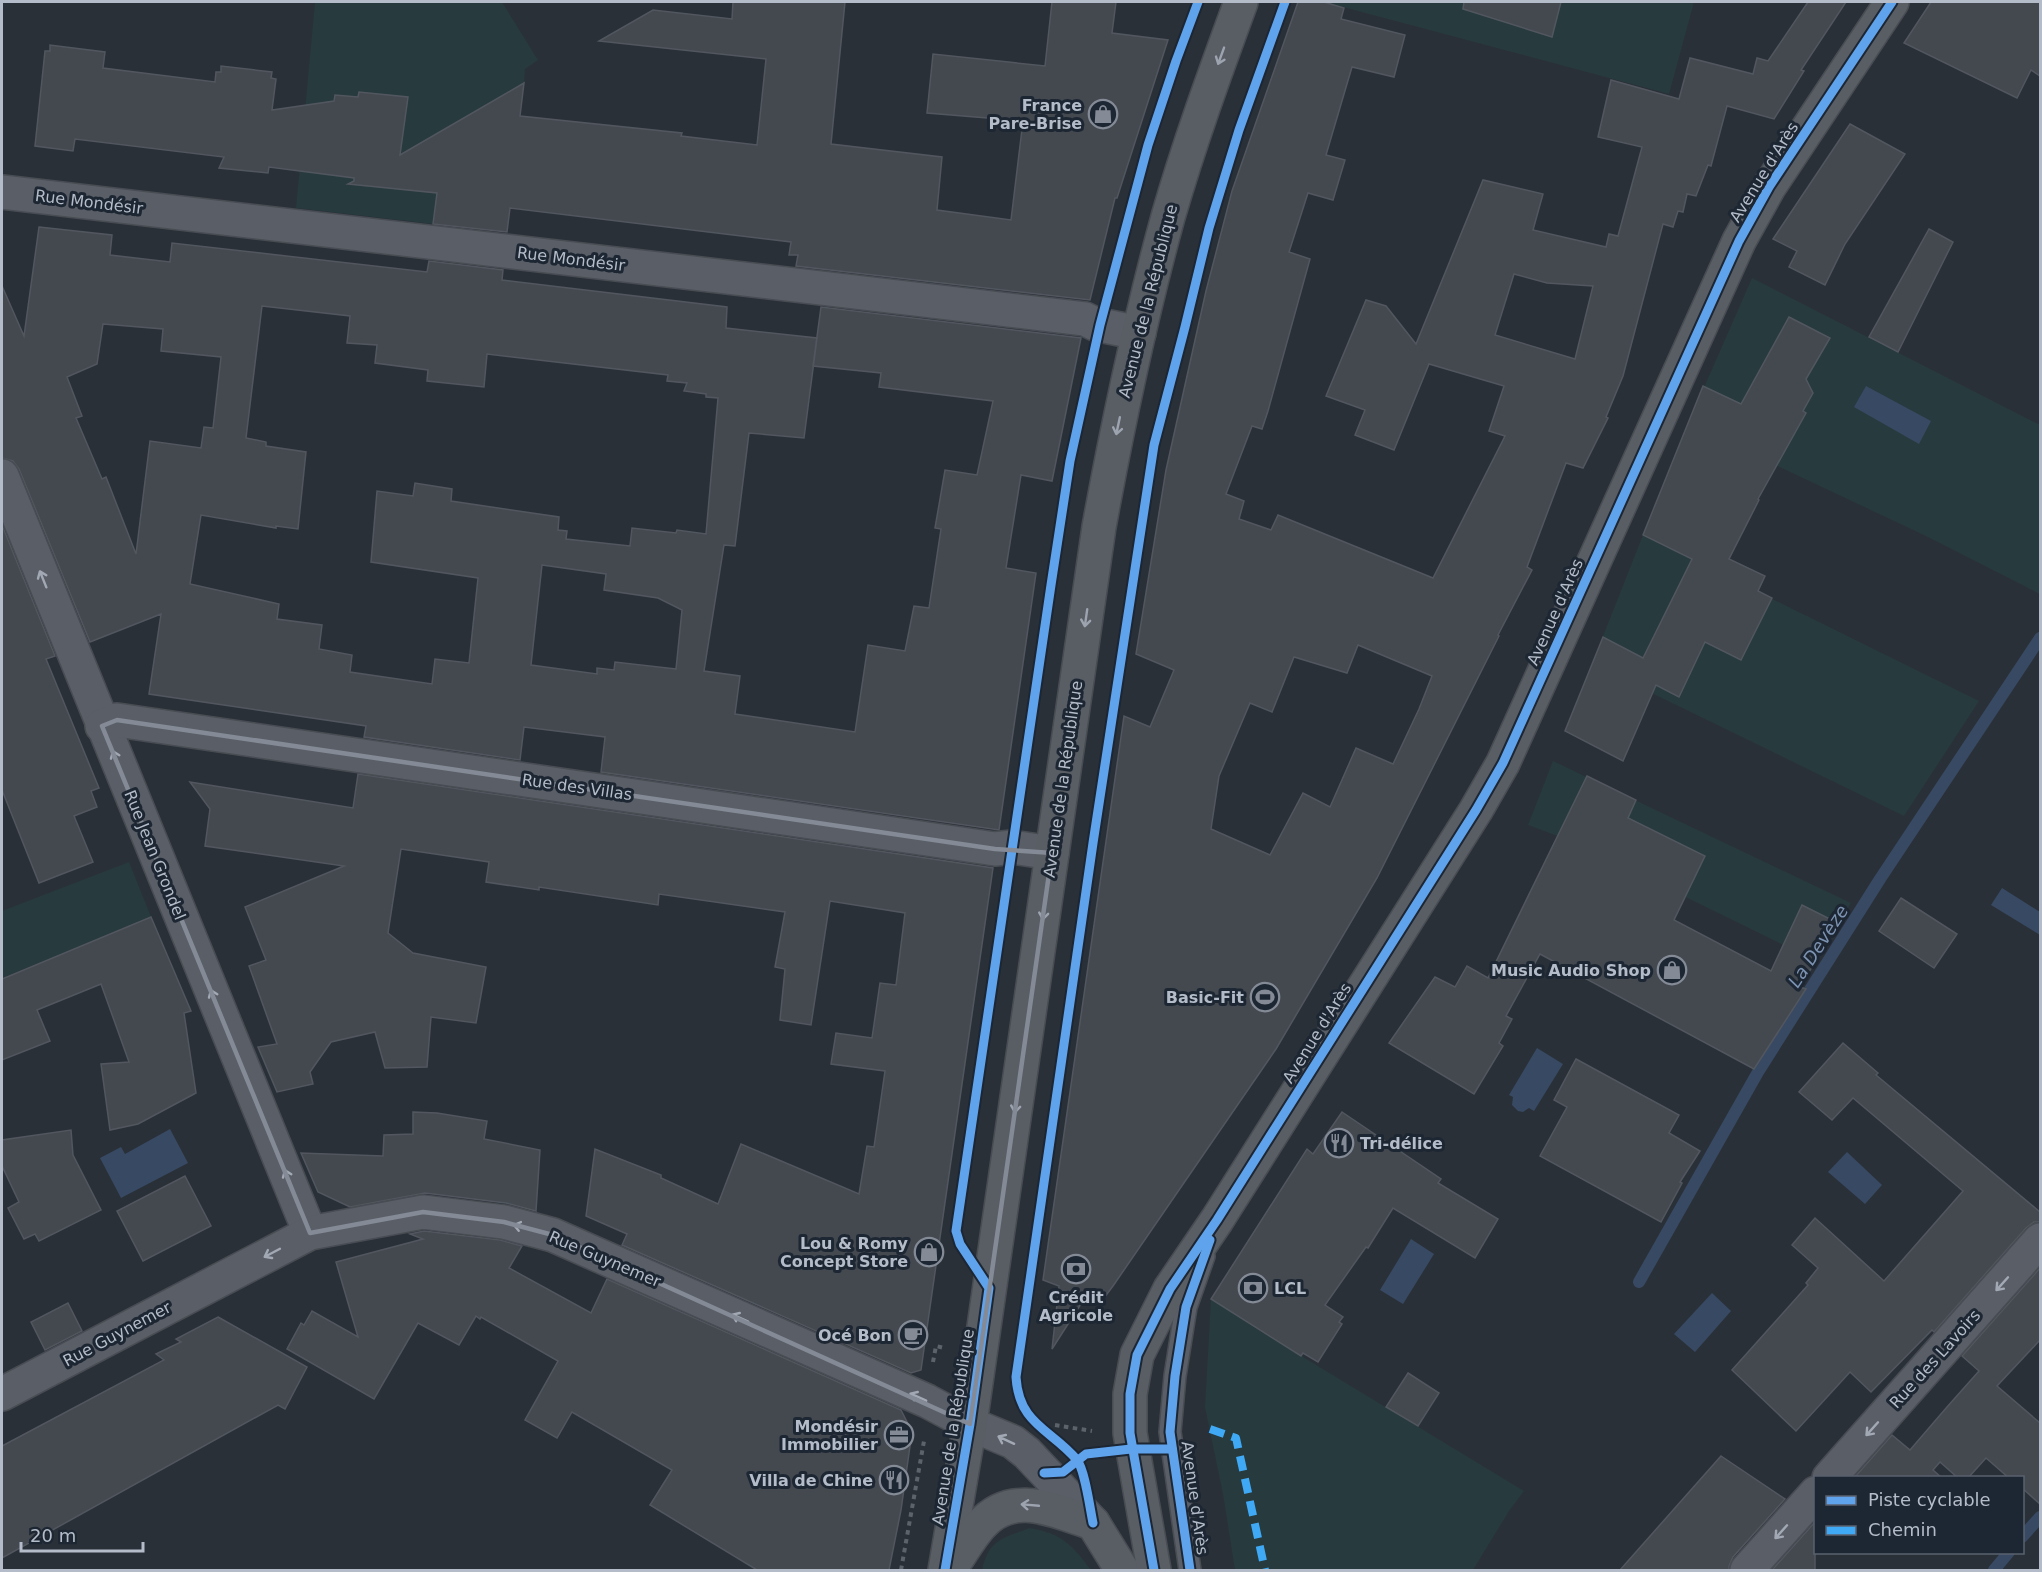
<svg xmlns="http://www.w3.org/2000/svg" width="2042" height="1572" font-family="'DejaVu Sans',sans-serif">
<rect width="100%" height="100%" fill="#2a3038"/>
<g fill="#273a3e">
<path d="M 315,2 L 502,2 L 538,60 L 525,69 L 524,83 L 441,162 L 433,224 L 296,208 Z"/>
<path d="M 1324,2 L 1694,2 L 1669,94 Z"/>
<path d="M 1752,278 L 2040,425 L 2040,594 L 1926,536 L 1688,424 Z"/>
<path d="M 1643,535 L 1979,701 L 1904,816 L 1592,664 Z"/>
<path d="M 1553,761 L 1851,903 L 1816,961 L 1571,841 L 1528,825 Z"/>
<path d="M 129,862 L 151,917 L 2,978 L 2,911 Z"/>
<path d="M 1211,1299 L 1260,1331 L 1524,1491 L 1509,1511 L 1473,1570 L 1235,1570 L 1223,1494 L 1205,1407 Z"/>
<path d="M 1030,1528 C 1063,1534 1072,1545 1091,1570 L 982,1570 C 989,1539 1003,1538 1030,1528 Z"/>
</g>
<g fill="#384963">
<path d="M 1866,386 L 1931,421 L 1919,444 L 1854,407 Z"/>
<path d="M 2002,888 L 2040,912 L 2040,935 L 1991,905 Z"/>
<path d="M 1537,1048 L 1563,1064 L 1534,1111 L 1529,1108 L 1523,1112 L 1518,1111 L 1512,1105 L 1513,1097 L 1509,1095 Z"/>
<path d="M 170,1129 L 188,1163 L 121,1198 L 100,1158 L 121,1147 L 125,1154 Z"/>
<path d="M 1847,1152 L 1882,1185 L 1865,1204 L 1828,1172 Z"/>
<path d="M 1411,1239 L 1434,1254 L 1403,1304 L 1380,1290 Z"/>
<path d="M 1712,1293 L 1731,1311 L 1695,1352 L 1674,1334 Z"/>
</g>
<g fill="none" stroke-linecap="round" stroke-linejoin="round">
<g stroke="#384963" stroke-width="12">
<path d="M 1639,1282 L 1758,1072 L 1880,879 L 2040,638"/>
<path d="M 2022,1537 L 2040,1517"/>
<path d="M 1994,1570 L 2009,1552"/>
</g>
</g>
<g fill="#444950" stroke="#52575f" stroke-width="1.5" fill-rule="evenodd">
<path d="M 733,2 L 845,2 L 831,144 L 942,157 L 937,210 L 1011,220 L 1023,121 L 927,113 L 933,54 L 1045,66 L 1052,2 L 1116,2 L 1112,33 L 1168,40 L 1117,198 L 1115,198 L 1090,300 L 796,266 L 798,255 L 789,255 L 791,242 L 510,208 L 507,232 L 433,224 L 437,193 L 348,184 L 354,181 L 354,178 L 269,167 L 268,173 L 219,168 L 224,157 L 75,139 L 73,151 L 35,146 L 45,51 L 50,51 L 50,45 L 105,52 L 103,68 L 215,82 L 216,72 L 221,72 L 221,66 L 272,72 L 271,78 L 276,79 L 272,110 L 334,101 L 335,95 L 358,97 L 359,92 L 408,97 L 400,155 L 524,83 L 520,116 L 682,133 L 681,136 L 757,145 L 766,59 L 599,41 L 653,10 L 732,19 Z"/>
<path d="M 1298,2 L 1324,2 L 1344,8 L 1341,19 L 1405,35 L 1394,77 L 1352,67 L 1326,155 L 1345,160 L 1333,200 L 1308,193 L 1289,252 L 1310,259 L 1268,411 L 1262,429 L 1252,426 L 1226,494 L 1244,501 L 1239,519 L 1271,530 L 1278,515 L 1433,578 L 1505,436 L 1489,431 L 1504,386 L 1429,364 L 1394,450 L 1355,435 L 1365,410 L 1326,396 L 1366,300 L 1386,306 L 1416,344 L 1483,180 L 1543,194 L 1533,230 L 1606,247 L 1609,234 L 1618,236 L 1642,147 L 1598,137 L 1611,80 L 1679,99 L 1690,58 L 1753,74 L 1757,58 L 1768,61 L 1808,2 L 1846,2 L 1801,70 L 1804,71 L 1774,119 L 1727,106 L 1711,166 L 1708,165 L 1696,196 L 1687,194 L 1683,212 L 1678,211 L 1673,227 L 1663,224 L 1623,376 L 1606,417 L 1608,418 L 1583,468 L 1566,463 L 1527,567 L 1532,570 L 1498,635 L 1499,636 L 1377,878 L 1276,1049 L 1113,1286 L 1101,1302 L 1086,1296 L 1052,1349 L 1059,1286 L 1043,1280 L 1124,716 L 1150,727 L 1174,670 L 1136,654 L 1166,470 L 1206,291 L 1232,191 ZM 1514,274 L 1547,283 L 1593,286 L 1575,359 L 1495,335 ZM 1358,645 L 1432,676 L 1419,709 L 1393,764 L 1356,748 L 1330,807 L 1303,793 L 1270,855 L 1211,829 L 1219,776 L 1250,703 L 1272,712 L 1294,657 L 1347,673 Z"/>
<path d="M 1464,2 L 1561,2 L 1552,37 L 1463,9 Z"/>
<path d="M 1931,2 L 2040,2 L 2040,76 L 2031,70 L 2017,98 L 1904,43 Z"/>
<path d="M 1850,124 L 1905,154 L 1845,244 L 1825,285 L 1789,267 L 1797,251 L 1773,239 Z"/>
<path d="M 39,227 L 112,235 L 110,255 L 170,262 L 172,243 L 427,272 L 429,261 L 503,270 L 502,280 L 727,307 L 726,328 L 817,338 L 804,438 L 749,433 L 735,546 L 724,545 L 704,671 L 740,676 L 735,714 L 855,732 L 868,645 L 905,651 L 914,606 L 929,608 L 941,529 L 935,528 L 945,470 L 977,475 L 993,401 L 879,387 L 881,373 L 813,366 L 821,307 L 1081,338 L 1052,481 L 1021,475 L 1006,568 L 1036,573 L 999,830 L 601,772 L 605,737 L 524,727 L 520,760 L 364,737 L 366,726 L 149,694 L 161,614 L 90,642 L 19,469 L 13,461 L 2,458 L 2,286 L 24,336 ZM 262,306 L 350,316 L 347,343 L 377,345 L 375,363 L 428,370 L 427,381 L 484,387 L 487,354 L 668,375 L 667,381 L 687,383 L 684,391 L 706,394 L 706,397 L 718,398 L 706,534 L 677,530 L 676,533 L 632,528 L 630,546 L 566,539 L 567,531 L 558,530 L 559,517 L 451,501 L 452,489 L 415,483 L 413,496 L 377,491 L 371,562 L 478,578 L 469,663 L 435,659 L 432,684 L 350,672 L 352,655 L 319,649 L 322,625 L 277,619 L 279,604 L 190,584 L 201,515 L 276,528 L 276,526 L 298,529 L 306,452 L 266,446 L 266,442 L 246,438 ZM 103,324 L 163,329 L 161,351 L 221,357 L 213,428 L 204,427 L 201,448 L 150,441 L 136,554 L 106,477 L 102,479 L 76,418 L 82,416 L 67,377 L 97,364 ZM 542,565 L 606,574 L 604,590 L 658,598 L 682,610 L 676,669 L 615,662 L 614,670 L 597,668 L 597,674 L 531,665 Z"/>
<path d="M 1929,229 L 1953,242 L 1898,352 L 1869,337 Z"/>
<path d="M 1789,317 L 1830,338 L 1806,379 L 1813,393 L 1803,411 L 1806,413 L 1758,499 L 1759,500 L 1729,559 L 1765,576 L 1758,591 L 1772,598 L 1741,660 L 1705,642 L 1679,697 L 1656,685 L 1623,761 L 1565,731 L 1603,637 L 1643,658 L 1692,559 L 1643,535 L 1703,386 L 1741,404 Z"/>
<path d="M 2,525 L 55,656 L 46,659 L 99,788 L 91,791 L 97,807 L 74,816 L 93,862 L 39,883 L 2,790 Z"/>
<path d="M 358,774 L 993,868 L 921,1370 L 911,1373 L 622,1245 L 627,1234 L 586,1216 L 595,1149 L 661,1175 L 661,1178 L 718,1204 L 741,1144 L 859,1194 L 867,1146 L 874,1147 L 885,1071 L 831,1064 L 836,1033 L 872,1038 L 880,983 L 896,985 L 905,913 L 830,901 L 811,1025 L 780,1020 L 785,969 L 775,967 L 785,912 L 659,894 L 658,905 L 539,887 L 539,890 L 486,882 L 489,862 L 401,849 L 388,933 L 413,953 L 486,967 L 476,1023 L 431,1017 L 427,1067 L 385,1068 L 375,1032 L 331,1042 L 310,1072 L 313,1084 L 277,1092 L 258,1047 L 277,1044 L 249,966 L 266,960 L 245,907 L 344,866 L 205,846 L 210,809 L 190,782 L 353,808 Z"/>
<path d="M 1587,776 L 1636,800 L 1628,818 L 1705,856 L 1674,920 L 1771,971 L 1802,905 L 1838,923 L 1800,987 L 1806,989 L 1754,1069 L 1540,954 L 1506,1016 L 1512,1019 L 1499,1043 L 1503,1046 L 1474,1094 L 1389,1043 L 1435,977 L 1455,987 L 1467,966 L 1488,978 Z"/>
<path d="M 1901,898 L 1957,934 L 1934,968 L 1879,931 Z"/>
<path d="M 151,917 L 191,1011 L 184,1013 L 196,1093 L 138,1124 L 110,1130 L 101,1064 L 129,1062 L 101,984 L 37,1010 L 50,1041 L 2,1060 L 2,979 Z"/>
<path d="M 1843,1043 L 1878,1073 L 1876,1075 L 2040,1212 L 2040,1222 L 2034,1222 L 2026,1228 L 1934,1332 L 1932,1330 L 1871,1392 L 1850,1372 L 1796,1431 L 1732,1370 L 1808,1285 L 1806,1283 L 1818,1268 L 1792,1245 L 1815,1218 L 1884,1281 L 1963,1191 L 1853,1098 L 1832,1120 L 1799,1092 Z"/>
<path d="M 1576,1059 L 1679,1115 L 1669,1133 L 1700,1151 L 1680,1182 L 1682,1183 L 1661,1222 L 1540,1156 L 1567,1107 L 1554,1100 Z"/>
<path d="M 413,1112 L 437,1113 L 487,1121 L 484,1139 L 540,1150 L 536,1211 L 506,1203 L 425,1193 L 350,1207 L 318,1192 L 301,1153 L 383,1156 L 384,1135 L 413,1134 Z"/>
<path d="M 1342,1112 L 1441,1179 L 1438,1183 L 1498,1219 L 1475,1258 L 1393,1208 L 1368,1248 L 1366,1247 L 1325,1305 L 1343,1317 L 1339,1322 L 1342,1324 L 1318,1362 L 1303,1353 L 1301,1356 L 1211,1299 L 1307,1149 L 1313,1154 Z"/>
<path d="M 71,1130 L 73,1155 L 101,1210 L 39,1241 L 35,1234 L 24,1239 L 8,1208 L 19,1202 L 2,1166 L 2,1140 Z"/>
<path d="M 185,1176 L 211,1226 L 143,1261 L 117,1211 Z"/>
<path d="M 424,1231 L 500,1240 L 522,1246 L 509,1268 L 591,1313 L 607,1279 L 901,1410 L 912,1432 L 901,1510 L 889,1570 L 757,1570 L 650,1505 L 672,1470 L 572,1412 L 557,1438 L 525,1420 L 558,1361 L 481,1317 L 480,1319 L 476,1316 L 459,1345 L 418,1323 L 374,1399 L 287,1349 L 301,1323 L 304,1325 L 312,1311 L 358,1337 L 336,1262 L 423,1239 L 410,1234 Z"/>
<path d="M 2040,1268 L 2040,1340 L 1997,1386 L 2040,1423 L 2040,1504 L 2022,1488 L 2022,1478 L 2009,1478 L 1986,1458 L 1968,1478 L 1958,1478 L 1940,1462 L 1933,1470 L 1942,1478 L 1854,1478 L 1892,1435 L 1910,1450 L 1947,1407 L 1979,1371 L 1962,1356 Z"/>
<path d="M 68,1303 L 82,1331 L 45,1350 L 31,1322 Z"/>
<path d="M 218,1317 L 307,1367 L 285,1409 L 278,1405 L 2,1558 L 2,1446 L 164,1360 L 156,1354 L 181,1342 L 176,1339 Z"/>
<path d="M 1408,1373 L 1439,1393 L 1418,1426 L 1386,1407 Z"/>
<path d="M 1721,1456 L 1785,1499 L 1733,1557 L 1729,1566 L 1729,1570 L 1620,1570 Z"/>
<path d="M 1815,1522 L 1815,1570 L 1772,1570 Z"/>
</g>
<g fill="none" stroke-linecap="round" stroke-linejoin="round">
<g stroke="#484c53" stroke-width="24">
<path id="service" d="M 1190,1570 L 1170,1432 L 1175,1376 L 1186,1307 L 1204,1256"/>
</g>
<g stroke="#484c53" stroke-width="36">
<g id="minor">
<path d="M 2,192 L 1085,319 L 1095,324 L 1139,333"/>
<path d="M 2,476 L 310,1233"/>
<path d="M 102,726 L 117,720 L 995,849 L 1012,847 L 1052,853"/>
<path d="M 2,1394 L 310,1233 L 423,1212 L 504,1222 L 553,1235 L 927,1401 L 970,1424 L 1013,1442 L 1027,1453 L 1093,1523"/>
<path d="M 1829,1478 L 2040,1240"/>
<path d="M 1747,1570 L 1816,1493"/>
</g>
</g>
<g stroke="#484c53" stroke-width="36">
<g id="secondary">
<path d="M 945,1570 L 970,1424 L 1099,527 C 1118,423 1140,319 1168,217 C 1189,144 1215,73 1241,2"/>
<path d="M 949,1570 C 960,1556 969,1538 981,1525 C 1013,1489 1054,1511 1093,1523 L 1122,1570"/>
<path d="M 1154,1570 L 1130,1433 L 1130,1394 L 1137,1355 L 1170,1289 L 1217,1220 L 1476,810 L 1503,763 L 1739,241 L 1769,187 L 1892,2"/>
</g>
</g>
<g stroke="#5d636a" stroke-width="4" stroke-dasharray="4.5 4.5" stroke-linecap="butt">
<path d="M 933,1362 L 936,1346 L 944,1348"/>
<path d="M 1055,1425 L 1092,1431"/>
<path d="M 901,1570 L 924,1441"/>
</g>
<use href="#service" stroke="#5a5e66" stroke-width="21"/>
<use href="#minor" stroke="#5a5e66" stroke-width="33"/>
<use href="#secondary" stroke="#595d64" stroke-width="33"/>
<path stroke="#3fa9f5" stroke-width="8" stroke-dasharray="15 8" stroke-linecap="butt" d="M 1210,1429 L 1236,1438 L 1265,1570"/>
<g stroke="#1d2633" stroke-width="13">
<g id="cycleway">
<path d="M 1044,1473 L 1063,1472 L 1086,1454 L 1131,1449 L 1172,1449"/>
<path d="M 1093,1523 C 1090,1509 1085,1470 1077,1460 C 1051,1429 1019,1425 1016,1377 L 1093,843 L 1154,445 L 1185,327 L 1209,228 L 1239,130 L 1285,2"/>
<path d="M 945,1570 L 970,1424 L 989,1288 L 960,1244 L 956,1231 L 1051,585 L 1070,461 L 1100,325 L 1148,145 L 1176,61 L 1198,2"/>
<path d="M 1154,1570 L 1130,1433 L 1130,1394 L 1137,1355 L 1170,1289 L 1217,1220 L 1476,810 L 1503,763 L 1739,241 L 1769,187 L 1892,2"/>
<path d="M 1190,1570 L 1170,1432 L 1175,1376 L 1186,1307 L 1210,1240"/>
</g>
</g>
<use href="#cycleway" stroke="#60a3ed" stroke-width="9"/>
</g>
<defs><path id="oneway-shaft" d="M-6 0H5M1.5-3L5.5 0L1.5 3" fill="none" stroke-width="1.6" stroke-linecap="round" stroke-linejoin="round" transform="scale(1.5)"/></defs>
<g stroke="#9da4b0">
<use href="#oneway-shaft" transform="translate(1221 56) rotate(110)"/>
<use href="#oneway-shaft" transform="translate(1118 426) rotate(102)"/>
<use href="#oneway-shaft" transform="translate(1086 618) rotate(98)"/>
<use href="#oneway-shaft" transform="translate(1044 911) rotate(98)"/>
<use href="#oneway-shaft" transform="translate(1016 1104) rotate(98)"/>
<use href="#oneway-shaft" transform="translate(1030 1505) rotate(-175)"/>
</g>
<g stroke="#a2a9b5">
<use href="#oneway-shaft" transform="translate(43 579) rotate(-112)"/>
<use href="#oneway-shaft" transform="translate(116 759) rotate(-112)"/>
<use href="#oneway-shaft" transform="translate(214 998) rotate(-112)"/>
<use href="#oneway-shaft" transform="translate(288 1178) rotate(-112)"/>
<use href="#oneway-shaft" transform="translate(522 1227) rotate(-166)"/>
<use href="#oneway-shaft" transform="translate(272 1253) rotate(152)"/>
<use href="#oneway-shaft" transform="translate(2002 1284) rotate(132)"/>
<use href="#oneway-shaft" transform="translate(740 1318) rotate(-156)"/>
<use href="#oneway-shaft" transform="translate(918 1397) rotate(-156)"/>
<use href="#oneway-shaft" transform="translate(1872 1429) rotate(132)"/>
<use href="#oneway-shaft" transform="translate(1006 1440) rotate(-155)"/>
<use href="#oneway-shaft" transform="translate(1781 1532) rotate(132)"/>
</g>
<path fill="none" stroke="#848b96" stroke-width="4.5" stroke-linejoin="round" d="M 117,720 L 995,849 L 1052,853 L 970,1424 L 553,1235 L 504,1222 L 423,1212 L 310,1233 L 102,726 Z"/>
<defs>
<g id="shop-ring" transform="scale(1.5)"><circle r="9.5" fill="#1d2633" stroke="#848b96" stroke-width="1.5"/><path d="M-5-2.5h2.3a2.7 3.5 0 0 1 5.4 0H5L5.5 6h-11ZM-1.5-2.5h3a1.5 2.3 0 0 0-3 0Z" fill="#848b96"/></g>
<g id="stadium-ring" transform="scale(1.5)"><circle r="9.5" fill="#1d2633" stroke="#848b96" stroke-width="1.5"/><path d="M0-5a6.5 5 0 1 0 0 10a6.5 5 0 1 0 0-10ZM-3.5-1.8h7v3.6h-7Z" fill="#848b96"/></g>
<g id="restaurant-ring" transform="scale(1.5)"><circle r="9.5" fill="#1d2633" stroke="#848b96" stroke-width="1.5"/><path d="M-5-6h1v4h1v-4h1v4h1v-4h1v5L-1.5 .5V6h-2V.5L-5-1ZM5-6V6H3V1.5H1.5Q1.5-4 5-6Z" fill="#848b96"/></g>
<g id="bank-ring" transform="scale(1.5)"><circle r="9.5" fill="#1d2633" stroke="#848b96" stroke-width="1.5"/><path d="M-6-4H6V4H-6ZM0-2.3a2.3 2.3 0 1 0 0 4.6a2.3 2.3 0 1 0 0-4.6Z" fill="#848b96"/></g>
<g id="cafe-ring" transform="scale(1.5)"><circle r="9.5" fill="#1d2633" stroke="#848b96" stroke-width="1.5"/><path d="M-5.5-4.5H6V0H3Q3 3.5 0 3.5H-2.5Q-5.5 3.5-5.5 0ZM3-3.2v2h1.7v-2ZM-6 4.5H4V6H-6Z" fill="#848b96"/></g>
<g id="office-ring" transform="scale(1.5)"><circle r="9.5" fill="#1d2633" stroke="#848b96" stroke-width="1.5"/><path d="M-6-3h4V-5.5h4V-3h4V5H-6ZM-1-4.5V-3h2v-1.5ZM-6 0V1H6V0Z" fill="#848b96"/></g>
</defs>
<g fill-rule="evenodd">
<use href="#shop-ring" x="1103" y="114"/>
<use href="#shop-ring" x="1672" y="970"/>
<use href="#stadium-ring" x="1265" y="997"/>
<use href="#restaurant-ring" x="1339" y="1143"/>
<use href="#shop-ring" x="929" y="1252"/>
<use href="#bank-ring" x="1076" y="1269"/>
<use href="#bank-ring" x="1253" y="1288"/>
<use href="#cafe-ring" x="913" y="1335"/>
<use href="#office-ring" x="899" y="1435"/>
<use href="#restaurant-ring" x="894" y="1480"/>
</g>
<g text-anchor="middle" dominant-baseline="central" stroke-width="6" stroke-linejoin="round" paint-order="stroke">
<g font-size="16" font-weight="bold" fill="#b4bcc9" stroke="#1d2633" text-anchor="end">
<text x="1082" y="105">France<tspan x="1082" dy="18">Pare-Brise</tspan></text>
<text x="1651" y="970">Music Audio Shop</text>
<text x="1244" y="997">Basic-Fit</text>
<text x="1360" y="1143" text-anchor="start">Tri-délice</text>
<text x="908" y="1243">Lou &amp; Romy<tspan x="908" dy="18">Concept Store</tspan></text>
<text x="1274" y="1288" text-anchor="start">LCL</text>
<text x="1076" y="1297" text-anchor="middle">Crédit<tspan x="1076" dy="18">Agricole</tspan></text>
<text x="892" y="1335">Océ Bon</text>
<text x="878" y="1426">Mondésir<tspan x="878" dy="18">Immobilier</tspan></text>
<text x="873" y="1480">Villa de Chine</text>
</g>
<g font-size="16" fill="#b4bcc9" stroke="#1d2633">
<text transform="translate(1764 172) rotate(-58)">Avenue d'Arès</text>
<text transform="translate(89 202) rotate(7)">Rue Mondésir</text>
<text transform="translate(571 259) rotate(7)">Rue Mondésir</text>
<text transform="translate(1148 301) rotate(-76)">Avenue de la République</text>
<text transform="translate(1555 612) rotate(-66)">Avenue d'Arès</text>
<text transform="translate(1063 779) rotate(-82)">Avenue de la République</text>
<text transform="translate(577 787) rotate(8)">Rue des Villas</text>
<text transform="translate(155 855) rotate(68)">Rue Jean Grondel</text>
<text transform="translate(1317 1033) rotate(-58)">Avenue d'Arès</text>
<text transform="translate(605 1259) rotate(23)">Rue Guynemer</text>
<text transform="translate(117 1334) rotate(-28)">Rue Guynemer</text>
<text transform="translate(1935 1359) rotate(-48)">Rue des Lavoirs</text>
<text transform="translate(953 1427) rotate(-81)">Avenue de la République</text>
<text transform="translate(1195 1498) rotate(82)">Avenue d'Arès</text>
</g>
<g font-size="18" font-style="italic" fill="#7c92b1" stroke="#1d2633">
<text transform="translate(1818 946) rotate(-57)">La Devèze</text>
</g>
</g>
<rect width="2042" height="1572" fill="none" stroke="#b4bcc9" stroke-width="6"/>
<rect x="1814" y="1476" width="210" height="78" fill="#1d2633" stroke="#59626f" stroke-width="1.5"/>
<rect x="1826" y="1496" width="30" height="9" fill="#60a3ed" stroke="#59626f" stroke-width="1.5"/>
<text x="1868" y="1506" font-size="18" fill="#b4bcc9">Piste cyclable</text>
<rect x="1826" y="1526" width="30" height="9" fill="#3fa9f5" stroke="#59626f" stroke-width="1.5"/>
<text x="1868" y="1536" font-size="18" fill="#b4bcc9">Chemin</text>
<path d="M21 1542v9h122v-9" fill="none" stroke="#b4bcc9" stroke-width="3"/>
<text x="30" y="1542" font-size="18" fill="#b4bcc9" stroke="#1d2633" stroke-width="4.5" paint-order="stroke">20 m</text>
</svg>
